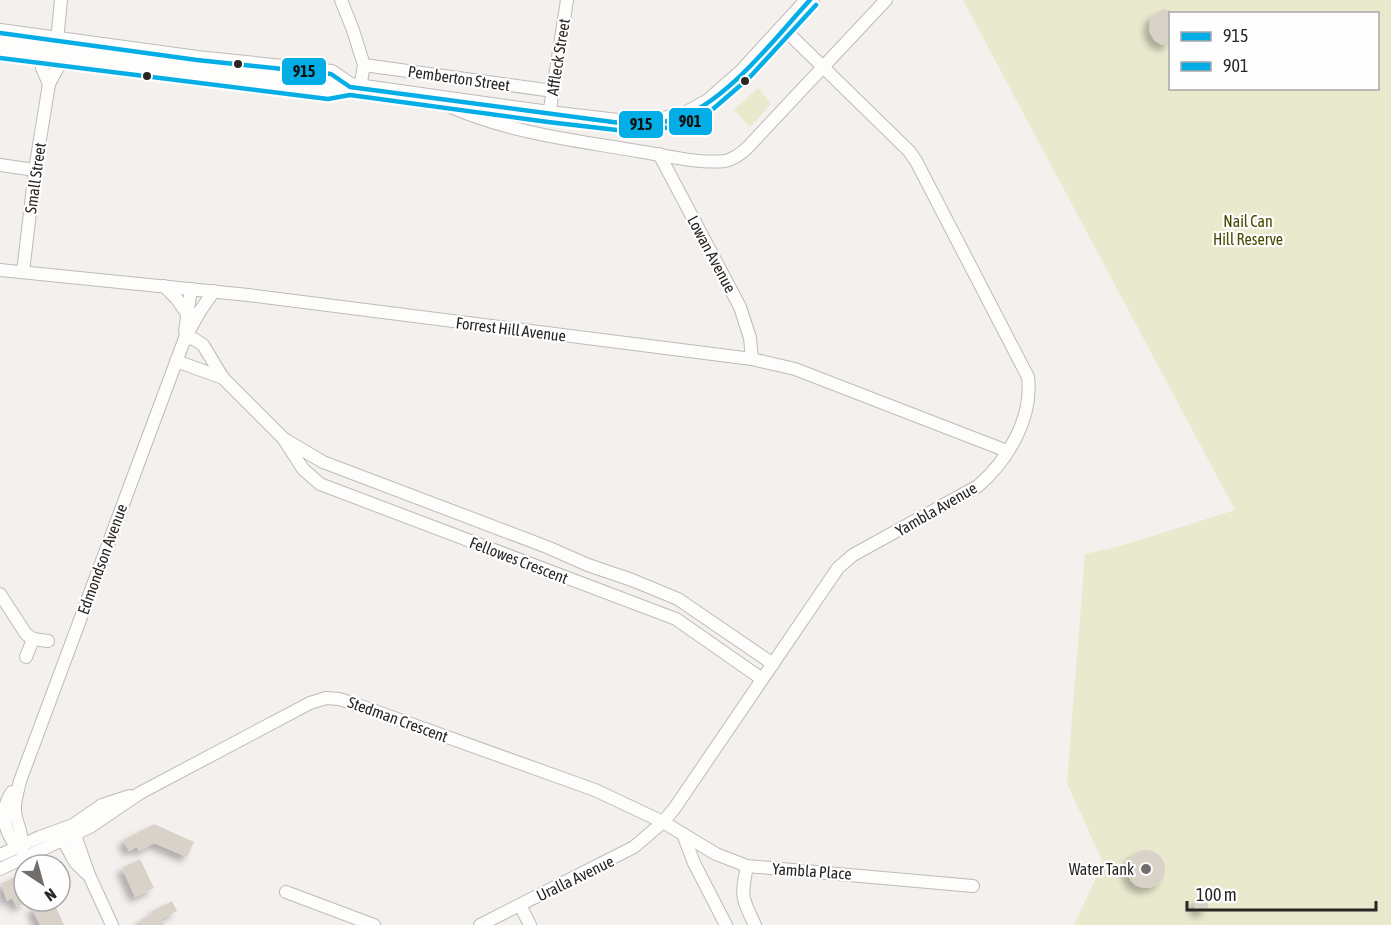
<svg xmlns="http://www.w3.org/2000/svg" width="1391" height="925" font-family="'Asap Condensed',sans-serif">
<defs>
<filter id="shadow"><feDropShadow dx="-5.5" dy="5.5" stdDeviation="3" flood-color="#0004"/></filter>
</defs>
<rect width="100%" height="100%" fill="#f3f0ee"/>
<g fill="#e9e9ce" fill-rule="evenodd">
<path d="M 963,0 L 1391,0 L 1391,925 L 1074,925 L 1103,863 L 1067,783 L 1085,554 L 1121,546 L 1235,510 ZM 1170,14 L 1378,14 L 1378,88 L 1170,88 Z"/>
<path d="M 758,88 L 771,104 L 750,127 L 734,110 Z"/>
</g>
<g fill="#d9d2c8" filter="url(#shadow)">
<path d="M 1164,9 L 1180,13 L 1170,14 L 1170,44 L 1167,45 L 1160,44 L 1154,40 L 1149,31 L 1150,20 L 1153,15 Z"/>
<path d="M 154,824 L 194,842 L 187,857 L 154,843 L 139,851 L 137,847 L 129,851 L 123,840 Z"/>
<circle cx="1146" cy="869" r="19"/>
<path d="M 140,859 L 154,888 L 135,897 L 122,868 Z"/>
<path d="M 20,874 L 24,883 L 24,901 L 28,901 L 17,907 L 12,898 L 7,901 L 1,884 Z"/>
<circle cx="1201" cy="905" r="7"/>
<path d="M 46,901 L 53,901 L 64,925 L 40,925 L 32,908 Z"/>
<path d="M 172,901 L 177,911 L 161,919 L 164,925 L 142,925 L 140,920 L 153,914 L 152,911 Z"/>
</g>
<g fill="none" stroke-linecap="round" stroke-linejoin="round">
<g stroke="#bebbba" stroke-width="14">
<g id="street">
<path d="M 341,0 L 353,30 L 364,65 L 360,88"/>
<path d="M 45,51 L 41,55 L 42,68 L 49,84"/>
<path d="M 364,65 L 553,91"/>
<path d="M 449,106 C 510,133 573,140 637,151 C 665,155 697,164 725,161 C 734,159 741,154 748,147 L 886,0"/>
<path d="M 549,115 L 567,0"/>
<path d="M 659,154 L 740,307 L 750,338 L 752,359"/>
<path d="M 0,165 L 35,170"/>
<path d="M 0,270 L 248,295 L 752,359 L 795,369 L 1007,451"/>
<path d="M 23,272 L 35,170 L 49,84 L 63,58 L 57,41 L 61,0"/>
<path d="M 164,286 L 177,299 L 188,315"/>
<path d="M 185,331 L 191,289"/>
<path d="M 185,338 L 194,339 L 203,345 L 223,378 L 283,438 L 303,469 L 320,484 L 676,619 L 762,679"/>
<path d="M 176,361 L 223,378"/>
<path d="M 286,440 L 323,462 L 547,547 L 588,565 L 632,580 L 678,599 L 773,664"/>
<path d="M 0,594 L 26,634 L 33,639 L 48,641"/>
<path d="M 26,657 L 33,639"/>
<path d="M 12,792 C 2,806 2,825 12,840 C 16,845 19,844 22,851"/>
<path d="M 70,831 L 75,835 L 89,875 L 112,925"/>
<path d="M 65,834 L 63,840 L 75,862 L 86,873"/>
<path d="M 683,834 L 694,863 L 726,925"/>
<path d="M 20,846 C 24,833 16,824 15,811 C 14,802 18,791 20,781 L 185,338 L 200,311 L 214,291"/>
<path d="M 0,855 L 40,837 L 73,825 L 102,805 L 130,796"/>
<path d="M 747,866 C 741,897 741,896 755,925"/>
<path d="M 0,869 L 90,827 L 140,793 L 310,703 L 326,698 L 339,699 L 358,705 L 595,790 L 663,822 L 716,854 L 747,866 L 973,886"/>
<path d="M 286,892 L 374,925"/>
<path d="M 520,905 L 530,925"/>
<path d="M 480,925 L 634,847 L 663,822 L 674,809 L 838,568 L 853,555 L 978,486 C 1008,460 1033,418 1028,377 L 916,161 L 909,151 L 784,29"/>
</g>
</g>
<g stroke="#bebbba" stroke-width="20">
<g id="secondary">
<path d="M 0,33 L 197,60 L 331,74 L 350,87"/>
<path d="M 0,50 L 329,92 L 350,87 L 549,115 L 635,125 L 652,124 L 687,115 L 709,103 L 743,73 L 810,0"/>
</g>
</g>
<use href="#street" stroke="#fdfdfc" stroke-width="12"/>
<use href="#secondary" stroke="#fdfdfc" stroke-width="18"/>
<g stroke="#fefefe" stroke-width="9">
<path id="bus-1" d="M 0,33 L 197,60 L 331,74 L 350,87 L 635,125 C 649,124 663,123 676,119 C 726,103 775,38 810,0"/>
</g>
<g stroke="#fefefe" stroke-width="9">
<path id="bus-2" d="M 0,58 L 328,99 L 350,95 L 548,122 L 634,132 L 653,131 L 689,122 L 713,109 L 749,78 L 816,5"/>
</g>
<use href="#bus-1" stroke="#02aee5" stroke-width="4.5"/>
<use href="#bus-2" stroke="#02aee5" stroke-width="4.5"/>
</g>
<g fill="#292624" stroke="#fefefe" stroke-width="2">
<circle cx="238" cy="64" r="5"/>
<circle cx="147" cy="76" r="5"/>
<circle cx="745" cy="81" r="5"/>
</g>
<circle fill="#706d6b" stroke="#fefefe" stroke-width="2" cx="1146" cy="869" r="6"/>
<g text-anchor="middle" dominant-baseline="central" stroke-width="4.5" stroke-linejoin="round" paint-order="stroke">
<g font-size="16" fill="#292624" stroke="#fefefe">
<text transform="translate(558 57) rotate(-81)">Affleck Street</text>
<text transform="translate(459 78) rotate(8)">Pemberton Street</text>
<text transform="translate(35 178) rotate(-82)">Small Street</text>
<text transform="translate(712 254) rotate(62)">Lowan Avenue</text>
<text transform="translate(511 329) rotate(7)">Forrest Hill Avenue</text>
<text transform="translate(936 509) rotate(-30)">Yambla Avenue</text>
<text transform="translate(102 559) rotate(-70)">Edmondson Avenue</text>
<text transform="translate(519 560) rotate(21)">Fellowes Crescent</text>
<text transform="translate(398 719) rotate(20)">Stedman Crescent</text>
<text transform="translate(812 871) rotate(4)">Yambla Place</text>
<text transform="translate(575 878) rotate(-26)">Uralla Avenue</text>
</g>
<g font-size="16" fill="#494801" stroke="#fefefe">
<text x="1248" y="221">Nail Can<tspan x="1248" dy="18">Hill Reserve</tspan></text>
</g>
<g font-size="16" fill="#292624" stroke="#fefefe" text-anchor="end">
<text x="1134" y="869">Water Tank</text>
</g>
</g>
<g stroke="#fefefe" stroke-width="2">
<rect x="281" y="57" width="46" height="29" rx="6" fill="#02aee5"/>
<rect x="668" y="107" width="45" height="29" rx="6" fill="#02aee5"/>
<rect x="618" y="110" width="46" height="29" rx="6" fill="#02aee5"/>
</g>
<g font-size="16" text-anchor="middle" font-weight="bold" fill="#111">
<text x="304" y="77">915</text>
<text x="690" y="127">901</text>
<text x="641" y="130">915</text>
</g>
<rect x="1169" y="12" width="210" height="78" fill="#fefefe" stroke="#a9a8a7" stroke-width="1.5"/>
<rect x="1181" y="32" width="30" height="9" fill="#02aee5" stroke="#a9a8a7" stroke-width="1.5"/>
<text x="1223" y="42" font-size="18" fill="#292624">915</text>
<rect x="1181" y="62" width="30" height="9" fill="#02aee5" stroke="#a9a8a7" stroke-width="1.5"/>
<text x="1223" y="72" font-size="18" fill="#292624">901</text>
<g transform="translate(42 883) rotate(144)"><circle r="28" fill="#fefefe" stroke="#a9a8a7" stroke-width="1.5"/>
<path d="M0-4.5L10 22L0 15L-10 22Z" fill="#706d6b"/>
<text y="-9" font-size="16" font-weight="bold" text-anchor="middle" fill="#292624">N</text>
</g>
<path d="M1187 901v9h189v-9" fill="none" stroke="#292624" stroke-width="3"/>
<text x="1196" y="901" font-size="18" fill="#292624" stroke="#fefefe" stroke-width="4.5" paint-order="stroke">100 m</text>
</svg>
